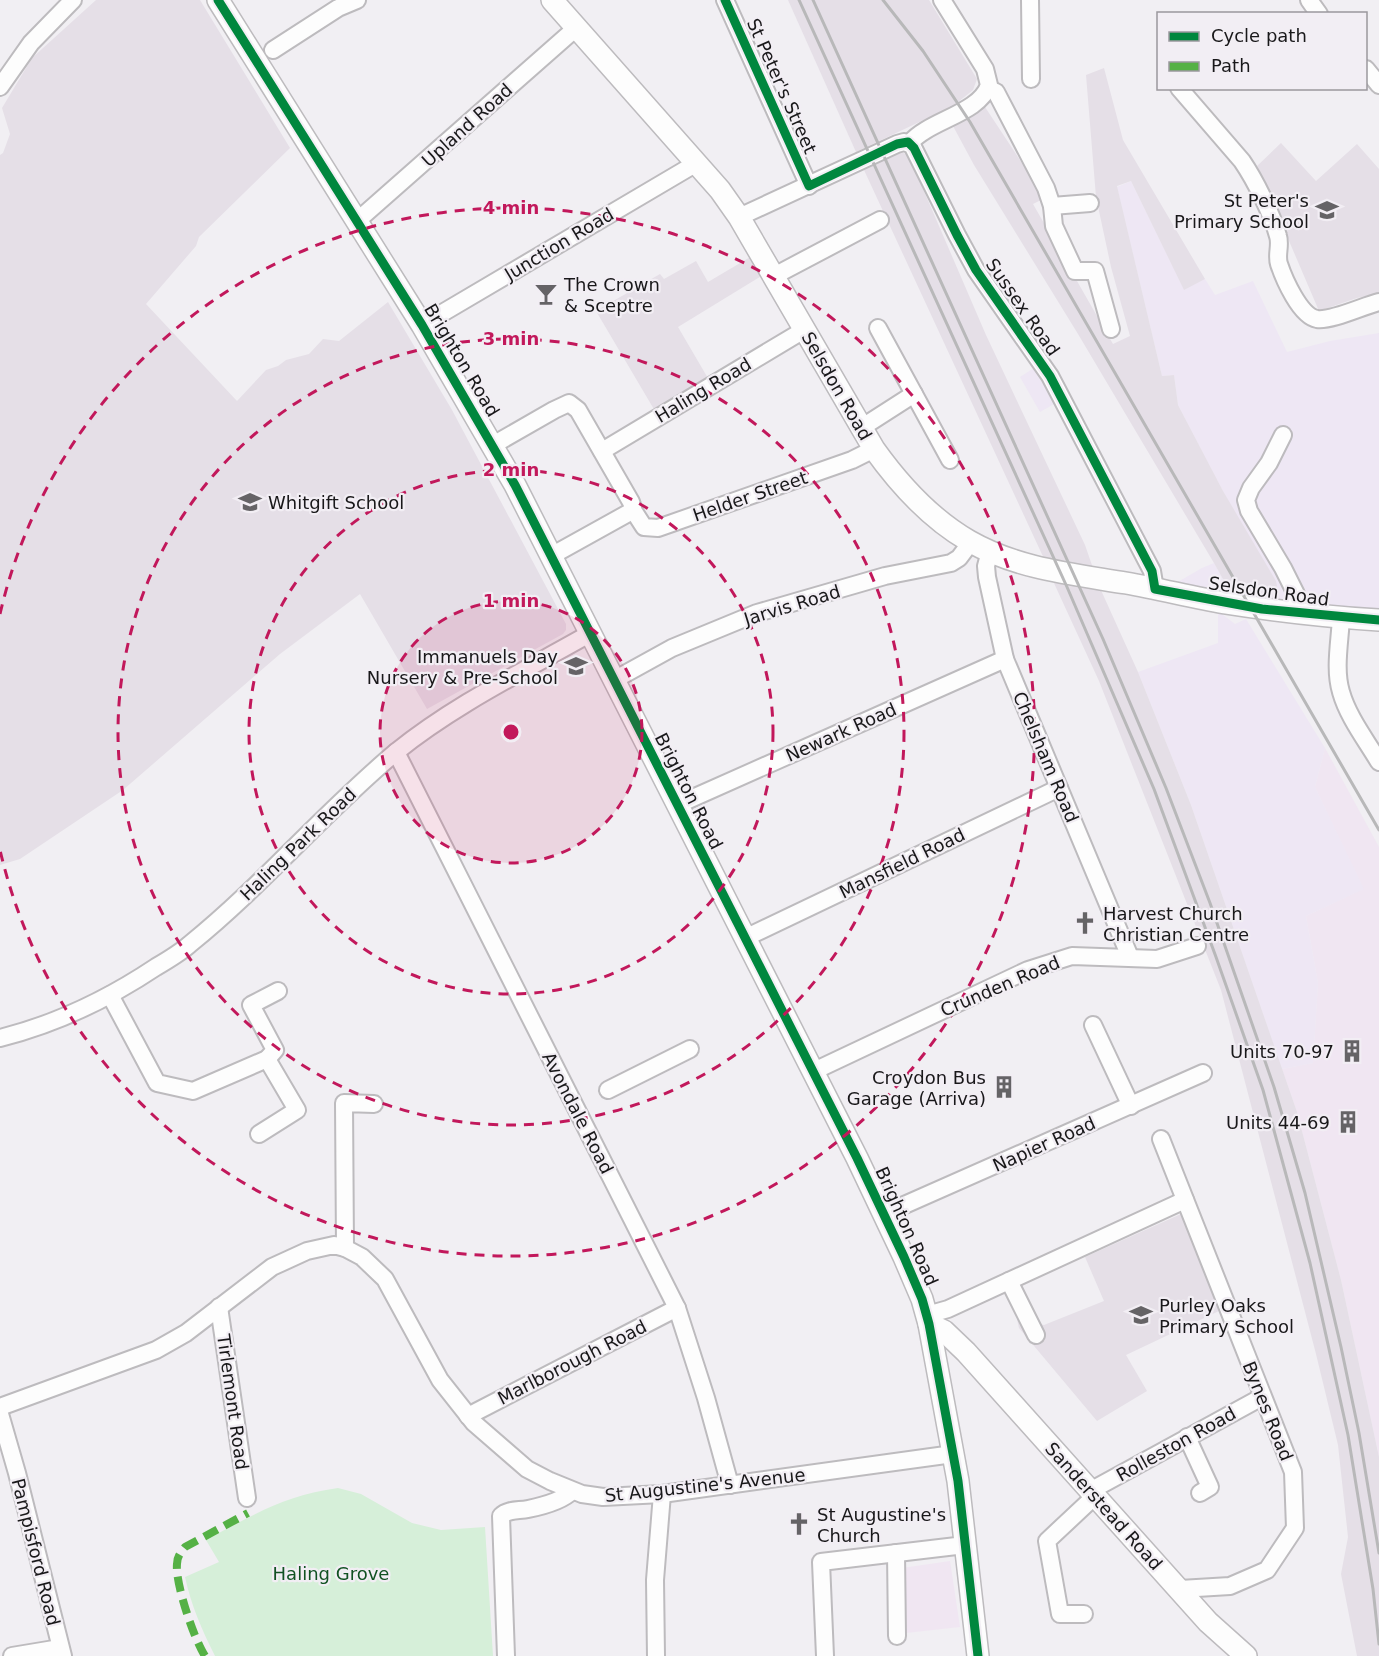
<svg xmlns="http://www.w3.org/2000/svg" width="1379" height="1656" font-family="'DejaVu Sans',sans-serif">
<rect width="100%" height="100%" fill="#f1eff3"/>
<g fill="#f0e6f2">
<path d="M 1325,748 L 1379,847 L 1379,1457 L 1341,1280 L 1297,1112 L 1282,1069 L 1313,1063 L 1318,983 L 1306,916 L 1363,889 L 1315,787 Z"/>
<path d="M 950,1561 L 960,1627 L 906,1633 L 902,1568 Z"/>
</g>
<g fill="#eee7f4">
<path d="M 1131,181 L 1184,289 L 1205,279 L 1215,295 L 1253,281 L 1287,352 L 1330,341 L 1379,333 L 1379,609 L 1280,601 L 1178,405 L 1174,375 L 1162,376 L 1117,187 Z"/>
<path d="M 1034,368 L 1054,404 L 1040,412 L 1020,377 Z"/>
<path d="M 1214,563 L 1234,599 L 1176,583 L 1202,568 Z"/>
<path d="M 1218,611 L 1235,624 L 1246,619 L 1325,748 L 1315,787 L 1364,889 L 1306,916 L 1318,983 L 1313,1063 L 1282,1069 L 1191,805 L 1138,672 L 1218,643 Z"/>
</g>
<g fill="#e5dfe7">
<path d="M 96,0 L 200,0 L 290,148 L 199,237 L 196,246 L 146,304 L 237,401 L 266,370 L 278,366 L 286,360 L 309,354 L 323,339 L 339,341 L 388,302 L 452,410 L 566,624 L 566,630 L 563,634 L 427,709 L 360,594 L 280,654 L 123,790 L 20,859 L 0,865 L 0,155 L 3,153 L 10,134 L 2,108 L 32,58 Z"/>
<path d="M 788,0 L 929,0 L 977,79 L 973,90 L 953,106 L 856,152 Z"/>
<path d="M 1104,68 L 1123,140 L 1205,279 L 1184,290 L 1131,181 L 1117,186 L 1162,376 L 1174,375 L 1178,405 L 1223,491 L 1276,581 L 1280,601 L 1234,599 L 1214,563 L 1078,334 L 974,165 L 953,126 L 985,107 L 1045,198 L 1033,204 L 1113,344 L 1130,336 L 1111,267 L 1096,197 L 1086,75 Z"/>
<path d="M 1281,143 L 1316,181 L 1357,144 L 1379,169 L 1379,293 L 1357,298 L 1319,311 L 1257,166 Z"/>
<path d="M 901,152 L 906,154 L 911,161 L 986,335 L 1085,545 L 1094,571 L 1046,563 L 864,170 Z"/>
<path d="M 752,256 L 763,275 L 678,327 L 709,380 L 655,411 L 596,311 L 660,274 L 664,279 L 696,261 L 708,282 Z"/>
<path d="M 1053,581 L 1100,588 L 1138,672 L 1191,805 L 1297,1112 L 1341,1280 L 1379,1457 L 1379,1656 L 1357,1656 L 1341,1574 L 1348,1537 L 1338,1445 L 1316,1354 L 1221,990 L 1099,681 Z"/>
<path d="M 1181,1214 L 1219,1311 L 1126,1355 L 1147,1391 L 1097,1421 L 1019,1328 L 1017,1319 L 1044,1325 L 1104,1301 L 1085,1257 Z"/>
</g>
<path fill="#d6efd9" d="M 338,1488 L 361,1494 L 412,1523 L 441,1530 L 485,1527 L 493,1656 L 215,1656 C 202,1630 191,1605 185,1577 L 219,1562 L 206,1540 C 251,1516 285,1495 338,1488 Z"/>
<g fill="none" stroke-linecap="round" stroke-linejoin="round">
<g stroke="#bdbbbe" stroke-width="20">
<g id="minor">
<path d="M 725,0 L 809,186"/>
<path d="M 1030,0 L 1031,79"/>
<path d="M 1309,0 L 1319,14"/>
<path d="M 273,50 L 338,8 L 357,0"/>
<path d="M 1366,69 L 1379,85"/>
<path d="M 0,87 L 31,43 L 73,0"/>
<path d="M 1179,88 L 1242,161 C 1255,180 1272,214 1278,236 C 1281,245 1276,255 1279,264 C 1284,279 1300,316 1317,319 C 1332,321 1363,306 1379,302"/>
<path d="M 988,89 L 996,92 L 1046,188 L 1052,206 L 1054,226 L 1075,271 L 1095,271 L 1111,329"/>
<path d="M 910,143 C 929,120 979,114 989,85 L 985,69 L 942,0"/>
<path d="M 1052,206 L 1090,203"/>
<path d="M 739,217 L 897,144 L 904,142 L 912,145 L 957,235 L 976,270 L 1050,376 L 1152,571 L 1155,589"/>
<path d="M 357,221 L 576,28"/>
<path d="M 774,276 L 880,220"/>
<path d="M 422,325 L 695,164"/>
<path d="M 878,328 L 950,460"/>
<path d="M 861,428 L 914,394"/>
<path d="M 1283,435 L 1269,463 L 1251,488 L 1246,500 L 1249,511 L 1283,568 L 1296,594 L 1297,613"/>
<path d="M 493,445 L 554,410 L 569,403 L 578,410 L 631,502 L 633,508 L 632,511 L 551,556"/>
<path d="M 602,451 L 804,330"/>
<path d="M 633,510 L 644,527 L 658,528 L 852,460 L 874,449"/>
<path d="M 990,551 L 986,566 L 987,577 L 1005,659 L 1130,957"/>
<path d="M 1341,617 C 1340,641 1334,669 1341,692 C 1348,717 1366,740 1379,762"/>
<path d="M 614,680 L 672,648 L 757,613 L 885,576 L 951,563 L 959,558 L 971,542"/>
<path d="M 396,752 L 677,1308 L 706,1398 L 730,1485"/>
<path d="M 677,805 L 1005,659"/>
<path d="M 745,938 L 1059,788"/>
<path d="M 110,995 L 157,1083 L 193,1091 L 267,1059 L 275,1050 L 251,1005 L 278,991"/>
<path d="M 1093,1025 L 1131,1106"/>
<path d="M 0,1038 C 56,1024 108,999 156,967 C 168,960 180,953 190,944 C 263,885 324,812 396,752 C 454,705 524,671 589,634"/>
<path d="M 814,1071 L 1028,970 L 1072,956 L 1157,959 L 1197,946"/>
<path d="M 608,1090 L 690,1049"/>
<path d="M 259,1134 L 297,1110 L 267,1059"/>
<path d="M 1161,1139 L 1293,1472 L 1295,1528 L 1267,1570 L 1230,1586 L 1180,1589"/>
<path d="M 884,1214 L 1203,1073"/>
<path d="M 345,1248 L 344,1103 L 374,1104"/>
<path d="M 1009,1281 L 1036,1335"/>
<path d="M 219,1307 L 247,1498"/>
<path d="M 927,1315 L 948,1309 L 1185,1200"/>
<path d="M 0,1407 L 156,1350 L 186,1333 L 272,1267 L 307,1251 L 334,1245 L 345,1248 L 362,1257 L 385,1279 L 440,1380 L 474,1423 L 527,1469 L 550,1481 L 582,1494 L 603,1497 L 662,1494 L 953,1454"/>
<path d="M 0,1414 L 17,1473 L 63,1656"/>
<path d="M 468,1416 L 677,1308"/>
<path d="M 1187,1437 L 1210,1487 L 1200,1493"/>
<path d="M 1090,1491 L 1262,1397"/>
<path d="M 896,1553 L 897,1636"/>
<path d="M 1084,1614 L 1060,1614 L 1047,1541 L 1095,1496"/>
<path d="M 12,1656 L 60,1648"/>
<path d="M 506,1656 L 501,1516 C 508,1509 519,1511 528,1509 C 543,1506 562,1501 572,1491"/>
<path d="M 656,1656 L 655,1580 L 662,1494"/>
<path d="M 825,1656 L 821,1562 L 965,1545"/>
</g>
</g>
<g stroke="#bdbbbe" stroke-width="24">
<g id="major">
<path d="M 218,0 L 422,325 L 515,485 L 857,1158 L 904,1257 L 922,1299 L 929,1324 L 958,1481 L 978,1656"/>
<path d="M 552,0 L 720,190 L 739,217 L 874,449 C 899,484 931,519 969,541 C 1018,569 1072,574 1126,583 C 1159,589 1192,597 1225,603 C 1276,611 1327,617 1379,620"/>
<path d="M 929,1324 L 944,1331 L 966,1352 L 1208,1622 L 1246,1656"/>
</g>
</g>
<use href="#minor" stroke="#fdfdfd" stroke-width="16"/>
<use href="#major" stroke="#fdfdfd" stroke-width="21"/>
<g stroke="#b8b8b9" stroke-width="3">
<path d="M 799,0 L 1067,587 L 1154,789 L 1216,957 L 1263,1090 L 1310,1263 L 1348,1435 L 1373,1589 L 1379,1644"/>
<path d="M 813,0 L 1103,639 L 1166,788 L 1210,903 L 1274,1087 L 1305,1193 L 1341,1347 L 1359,1433 L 1379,1553"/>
<path d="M 883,0 L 923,51 L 970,122 L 1379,830"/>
</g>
<path stroke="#55b145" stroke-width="8" stroke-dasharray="15 8" stroke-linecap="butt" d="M 205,1656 C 194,1639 175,1583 177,1564 C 177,1557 180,1553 185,1547 L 248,1513"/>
<g stroke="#f2eef4" stroke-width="13">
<g id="cycleway">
<path d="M 218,0 L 422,325 L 515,485 L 857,1158 L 904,1257 L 922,1299 L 929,1324 L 958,1481 L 978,1656"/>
<path d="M 725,0 L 809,186 L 897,144 L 908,142 L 914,148 L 957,235 L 976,270 L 1050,376 L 1152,571 L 1155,589 L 1262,609 L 1379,620"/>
</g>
</g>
<use href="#cycleway" stroke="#00873e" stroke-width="9"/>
</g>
<circle cx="511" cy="732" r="131" fill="#c2185b" fill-opacity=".12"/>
<g fill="none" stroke="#c2185b" stroke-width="3" stroke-dasharray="10 8">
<circle cx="511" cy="732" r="131"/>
<circle cx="511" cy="732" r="262"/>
<circle cx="511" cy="732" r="393"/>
<path d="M0 614A524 524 0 1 1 0 850"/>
</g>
<defs>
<g id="school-bare" transform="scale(1.8)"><path d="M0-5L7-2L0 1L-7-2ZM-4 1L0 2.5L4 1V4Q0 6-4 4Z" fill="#656366" stroke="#f2eef4" stroke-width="2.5" paint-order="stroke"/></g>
<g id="bar-bare" transform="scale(1.8)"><path d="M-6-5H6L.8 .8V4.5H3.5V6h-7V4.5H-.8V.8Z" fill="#656366" stroke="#f2eef4" stroke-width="2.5" paint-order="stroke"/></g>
<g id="church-bare" transform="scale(1.8)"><path d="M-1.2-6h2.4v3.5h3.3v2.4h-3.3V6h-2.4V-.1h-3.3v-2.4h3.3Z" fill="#656366" stroke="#f2eef4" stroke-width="2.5" paint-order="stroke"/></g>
<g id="building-bare" transform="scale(1.8)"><path d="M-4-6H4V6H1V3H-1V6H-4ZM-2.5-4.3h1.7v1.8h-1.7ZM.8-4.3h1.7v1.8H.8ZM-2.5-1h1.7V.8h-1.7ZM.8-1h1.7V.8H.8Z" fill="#656366" stroke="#f2eef4" stroke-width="2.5" paint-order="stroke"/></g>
</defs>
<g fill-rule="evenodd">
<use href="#school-bare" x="1327" y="210"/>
<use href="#bar-bare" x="546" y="294"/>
<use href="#school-bare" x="250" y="502"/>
<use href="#school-bare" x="576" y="666"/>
<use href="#church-bare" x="1085" y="923"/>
<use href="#building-bare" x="1352" y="1051"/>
<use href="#building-bare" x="1004" y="1087"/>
<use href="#building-bare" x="1348" y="1122"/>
<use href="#school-bare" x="1141" y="1315"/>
<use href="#church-bare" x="799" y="1524"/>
</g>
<g text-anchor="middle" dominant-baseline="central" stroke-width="4.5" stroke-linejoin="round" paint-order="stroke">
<g font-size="18" fill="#19181a" stroke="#f2eef4">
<text transform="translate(782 86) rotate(66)">St Peter's Street</text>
<text transform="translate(467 125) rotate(-42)">Upland Road</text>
<text transform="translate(559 244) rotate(-31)">Junction Road</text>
<text transform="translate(1023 307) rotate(55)">Sussex Road</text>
<text transform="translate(462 360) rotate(59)">Brighton Road</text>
<text transform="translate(837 386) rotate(60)">Selsdon Road</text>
<text transform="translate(703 390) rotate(-31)">Haling Road</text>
<text transform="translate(750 496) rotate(-19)">Helder Street</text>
<text transform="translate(1269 591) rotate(8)">Selsdon Road</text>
<text transform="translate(792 605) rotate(-17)">Jarvis Road</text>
<text transform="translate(841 732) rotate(-24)">Newark Road</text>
<text transform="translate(1046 757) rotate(67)">Chelsham Road</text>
<text transform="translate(689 791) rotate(63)">Brighton Road</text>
<text transform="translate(298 844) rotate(-44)">Haling Park Road</text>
<text transform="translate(902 863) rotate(-26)">Mansfield Road</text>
<text transform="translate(1000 986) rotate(-23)">Crunden Road</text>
<text transform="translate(578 1113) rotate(63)">Avondale Road</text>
<text transform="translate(1044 1144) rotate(-24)">Napier Road</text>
<text transform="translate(907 1226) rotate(66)">Brighton Road</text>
<text transform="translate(572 1362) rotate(-27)">Marlborough Road</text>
<text transform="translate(233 1402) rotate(82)">Tirlemont Road</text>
<text transform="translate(1268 1411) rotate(68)">Bynes Road</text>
<text transform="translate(1176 1444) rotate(-29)">Rolleston Road</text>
<text transform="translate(705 1485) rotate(-6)">St Augustine's Avenue</text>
<text transform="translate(1104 1506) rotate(48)">Sanderstead Road</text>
<text transform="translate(36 1552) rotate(76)">Pampisford Road</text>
</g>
<g font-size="18" fill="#19181a" stroke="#f2eef4" text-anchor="end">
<text x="1309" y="200">St Peter's<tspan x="1309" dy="21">Primary School</tspan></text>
<text x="564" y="284" text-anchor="start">The Crown<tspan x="564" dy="21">&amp; Sceptre</tspan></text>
<text x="268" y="502" text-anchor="start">Whitgift School</text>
<text x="558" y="656">Immanuels Day<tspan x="558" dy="21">Nursery &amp; Pre-School</tspan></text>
<text x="1103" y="913" text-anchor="start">Harvest Church<tspan x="1103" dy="21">Christian Centre</tspan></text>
<text x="1334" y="1051">Units 70-97</text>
<text x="986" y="1077">Croydon Bus<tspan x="986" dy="21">Garage (Arriva)</tspan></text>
<text x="1330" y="1122">Units 44-69</text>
<text x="1159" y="1305" text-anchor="start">Purley Oaks<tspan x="1159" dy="21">Primary School</tspan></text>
<text x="817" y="1514" text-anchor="start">St Augustine's<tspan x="817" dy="21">Church</tspan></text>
</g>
<g font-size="18" fill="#115222" stroke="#f2eef4">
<text x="331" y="1573">Haling Grove</text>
</g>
</g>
<circle cx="511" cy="732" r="9" fill="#c2185b" stroke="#f2eef4" stroke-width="3"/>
<g font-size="18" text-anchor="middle" font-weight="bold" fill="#c2185b" stroke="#f2eef4" stroke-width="4.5" stroke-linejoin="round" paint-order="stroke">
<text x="511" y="214">4 min</text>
<text x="511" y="345">3 min</text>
<text x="511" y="476">2 min</text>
<text x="511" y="607">1 min</text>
</g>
<rect x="1157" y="12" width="210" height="78" fill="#f2eef4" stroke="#9b989d" stroke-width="1.5"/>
<rect x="1169" y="32" width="30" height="9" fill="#00873e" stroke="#9b989d" stroke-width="1.5"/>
<text x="1211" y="42" font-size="18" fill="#19181a">Cycle path</text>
<rect x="1169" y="62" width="30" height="9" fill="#55b145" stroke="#9b989d" stroke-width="1.5"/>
<text x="1211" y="72" font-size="18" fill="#19181a">Path</text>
</svg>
